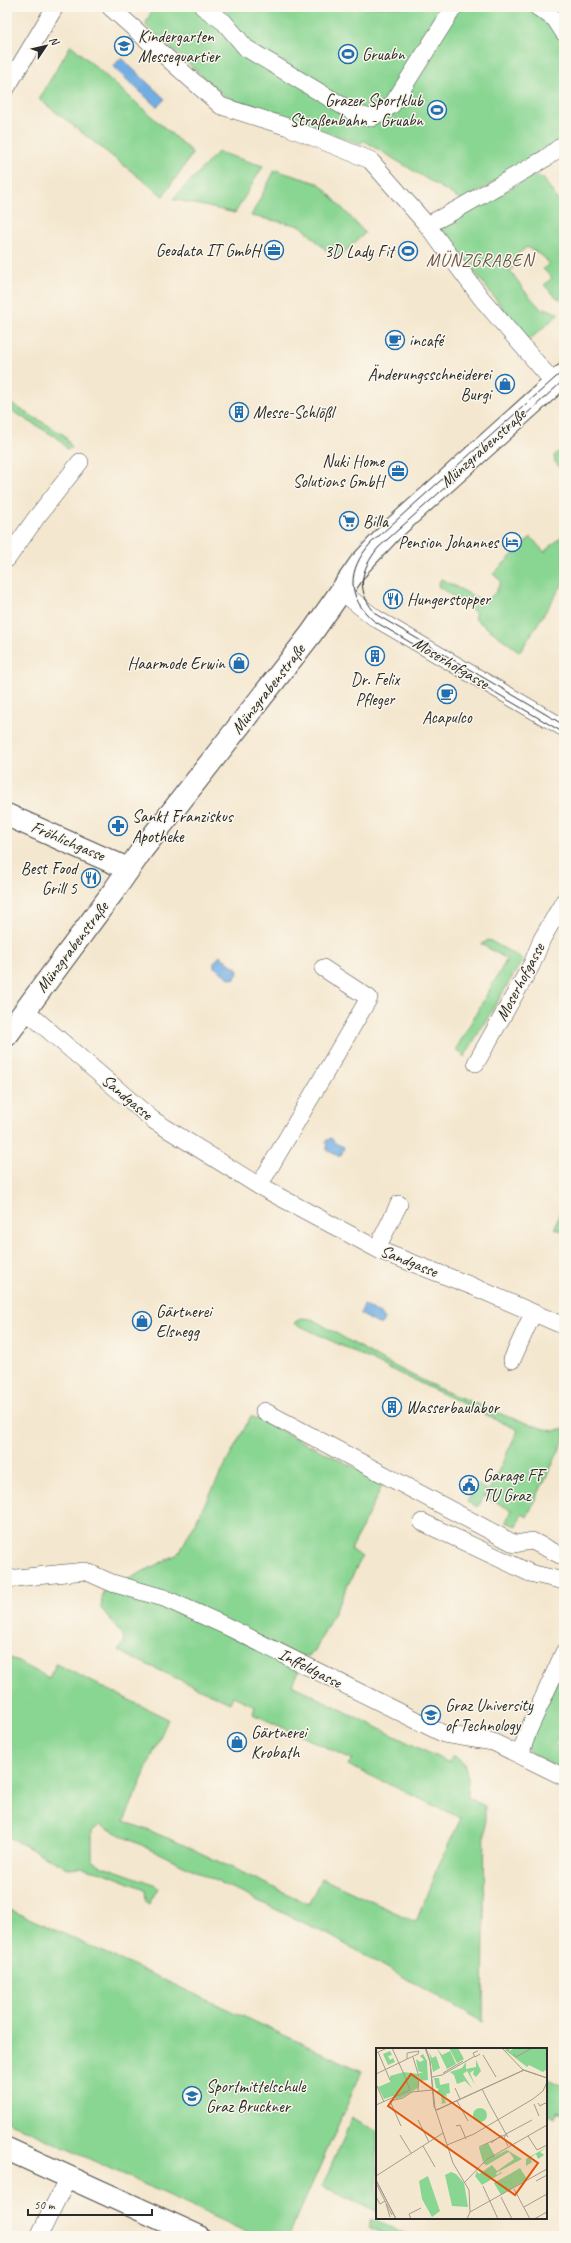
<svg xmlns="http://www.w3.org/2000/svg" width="571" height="2243" font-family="Caveat,sans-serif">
<rect width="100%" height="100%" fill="#fbf7ec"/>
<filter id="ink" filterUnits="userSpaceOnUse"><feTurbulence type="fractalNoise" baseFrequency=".025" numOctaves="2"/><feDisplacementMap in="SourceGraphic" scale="8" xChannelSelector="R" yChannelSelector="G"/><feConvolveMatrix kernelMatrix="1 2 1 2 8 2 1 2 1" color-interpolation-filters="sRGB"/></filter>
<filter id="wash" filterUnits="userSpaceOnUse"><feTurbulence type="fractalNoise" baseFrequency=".012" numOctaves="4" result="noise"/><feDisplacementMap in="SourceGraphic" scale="16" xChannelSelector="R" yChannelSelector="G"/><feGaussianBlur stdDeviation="0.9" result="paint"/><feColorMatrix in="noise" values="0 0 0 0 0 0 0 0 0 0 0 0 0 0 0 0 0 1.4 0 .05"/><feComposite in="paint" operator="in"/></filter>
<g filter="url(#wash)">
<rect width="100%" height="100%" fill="#f4e7cf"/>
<g fill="#89d592" stroke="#5a805e">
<path d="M 154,7 L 564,7 L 564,139 L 463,201 L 363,140 L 361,144 L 228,99 L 145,25 Z"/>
<path d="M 71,45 L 193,153 L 163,196 L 39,99 Z"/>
<path d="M 218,152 L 263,166 L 235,213 L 173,199 Z"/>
<path d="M 275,170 L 320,184 L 365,233 L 336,260 L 301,226 L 251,216 Z"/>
<path d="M 533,175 L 543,178 L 564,210 L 564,301 L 557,298 L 544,285 L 552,278 L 543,269 L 549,264 L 544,257 L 527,247 L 513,258 L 518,264 L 510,270 L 523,289 L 542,310 L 545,308 L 559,314 L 528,341 L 439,226 L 478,208 Z"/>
<path d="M 7,401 L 64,435 L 72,448 L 67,449 L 59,439 L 7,408 Z"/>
<path d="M 564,446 L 564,472 L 555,462 L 554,456 Z"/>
<path d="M 564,534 L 564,582 L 520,652 L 474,618 L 476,613 L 438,586 L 441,579 L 485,602 L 496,592 L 501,581 L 493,574 L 531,537 L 544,552 Z"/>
<path d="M 489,940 L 523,959 L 464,1057 L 456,1049 L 507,959 L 481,944 Z"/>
<path d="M 564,1198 L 564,1232 L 555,1228 Z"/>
<path d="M 301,1318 L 312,1319 L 380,1359 L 442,1390 L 506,1416 L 541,1428 L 554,1431 L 564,1428 L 564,1440 L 527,1517 L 522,1514 L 516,1526 L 506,1522 L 511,1510 L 484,1496 L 478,1507 L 467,1502 L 476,1484 L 489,1491 L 518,1430 L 294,1323 Z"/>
<path d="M 251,1416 L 384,1482 L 351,1550 L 362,1557 L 314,1652 L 309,1656 L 301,1656 L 126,1580 L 176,1555 L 180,1551 Z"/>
<path d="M 109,1587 L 128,1591 L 266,1652 L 299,1672 L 292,1685 L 449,1763 L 453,1755 L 464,1763 L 468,1777 L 468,1798 L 485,1806 L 483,2022 L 327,1934 L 100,1825 L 92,1831 L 92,1860 L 100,1865 L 154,1884 L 158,1888 L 149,1904 L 146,1902 L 145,1889 L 102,1872 L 81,1867 L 67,1868 L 7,1836 L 7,1656 L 49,1678 L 56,1664 L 168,1719 L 124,1821 L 175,1841 L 309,1904 L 321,1878 L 416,1922 L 436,1871 L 461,1818 L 348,1765 L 352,1759 L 253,1714 L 255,1706 L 233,1696 L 230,1703 L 118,1651 L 124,1643 L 123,1635 L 101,1608 L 103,1592 Z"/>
<path d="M 564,1664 L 564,1738 L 559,1736 L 556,1745 L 564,1749 L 564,1764 L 561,1770 L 530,1752 L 527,1746 Z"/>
<path d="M 7,1908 L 362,2071 L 289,2236 L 256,2236 L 7,2121 Z"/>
<path d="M 546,2078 L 564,2087 L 564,2114 L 557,2111 L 555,2117 L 546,2112 Z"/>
<path d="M 352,2118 L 377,2130 L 377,2212 L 322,2187 Z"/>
<path d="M 372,2219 L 410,2236 L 388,2236 L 369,2227 Z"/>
</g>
<g fill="#72ade3" stroke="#4e6c87">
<path d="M 121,58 L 165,99 L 157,107 L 113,67 Z"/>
<path d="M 220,956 L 237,969 L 238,973 L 235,978 L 231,979 L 214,967 L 214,962 Z"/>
<path d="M 331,1138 L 335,1143 L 344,1147 L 341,1156 L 338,1156 L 327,1150 L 326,1141 Z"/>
<path d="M 364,1305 L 382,1315 L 384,1319 L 381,1324 L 378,1324 L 360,1314 Z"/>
</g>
</g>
<g filter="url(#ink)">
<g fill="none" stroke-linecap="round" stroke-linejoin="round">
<g stroke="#494744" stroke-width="18">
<g id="minor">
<path d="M 110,7 L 221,106 L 288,127 L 370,160 L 427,225 L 482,299 L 555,384"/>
<path d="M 203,7 L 224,22 L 246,48 L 356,114 L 371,118 L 392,105 L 454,7"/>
<path d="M 537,7 L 555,19 L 564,33"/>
<path d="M 7,87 L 55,7"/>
<path d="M 427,225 L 456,210 L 546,158 L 564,144"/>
<path d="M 7,559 L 36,518 L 80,462"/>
<path d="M 342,592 L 375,618 L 564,728"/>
<path d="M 25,1010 L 153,1120 L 259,1186 L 381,1251 L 472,1286 L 564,1326"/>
<path d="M 476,1063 L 532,964 L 542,939 L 564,901"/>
<path d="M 259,1186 L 369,998 L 323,968"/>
<path d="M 377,1248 L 399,1204"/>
<path d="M 512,1360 L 533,1313"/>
<path d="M 264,1411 L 515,1544 L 532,1541 L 564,1557"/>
<path d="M 422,1522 L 530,1573 L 564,1581"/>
<path d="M 7,1579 L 85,1571 L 112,1583 L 164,1598 L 226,1626 L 444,1734 L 493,1742 L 564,1777"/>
<path d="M 520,1755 L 529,1729 L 564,1652"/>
<path d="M 39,2236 L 68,2177"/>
</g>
</g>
<g stroke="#494744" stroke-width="24">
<g id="major">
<path d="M 7,815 L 128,869"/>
<path d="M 7,1035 L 113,892 L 142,850 L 311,634 L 360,564 L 392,530 L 564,375"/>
<path d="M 7,2149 L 198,2236"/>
</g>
</g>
<use href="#minor" stroke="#fff" stroke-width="17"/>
<use href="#major" stroke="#fff" stroke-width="22"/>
<g stroke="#2b2b2b" stroke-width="1">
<path d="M 564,370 L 371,543 C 347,570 346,597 374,621 L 564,733"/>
<path d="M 564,380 L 378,548 C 360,571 355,591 377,615 L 564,725"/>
</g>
</g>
</g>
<defs>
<g id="school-ring" transform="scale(1)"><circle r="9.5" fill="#fbf7ec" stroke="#1f6fb2" stroke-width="1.5"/><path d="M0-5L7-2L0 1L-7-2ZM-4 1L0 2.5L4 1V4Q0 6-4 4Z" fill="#1f6fb2"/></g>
<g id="stadium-ring" transform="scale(1)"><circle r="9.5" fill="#fbf7ec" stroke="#1f6fb2" stroke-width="1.5"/><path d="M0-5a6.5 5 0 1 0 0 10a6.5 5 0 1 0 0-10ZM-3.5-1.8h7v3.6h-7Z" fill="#1f6fb2"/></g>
<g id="office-ring" transform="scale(1)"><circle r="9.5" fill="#fbf7ec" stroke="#1f6fb2" stroke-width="1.5"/><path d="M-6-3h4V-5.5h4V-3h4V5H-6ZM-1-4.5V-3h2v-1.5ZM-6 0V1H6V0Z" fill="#1f6fb2"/></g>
<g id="cafe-ring" transform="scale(1)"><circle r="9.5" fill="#fbf7ec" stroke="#1f6fb2" stroke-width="1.5"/><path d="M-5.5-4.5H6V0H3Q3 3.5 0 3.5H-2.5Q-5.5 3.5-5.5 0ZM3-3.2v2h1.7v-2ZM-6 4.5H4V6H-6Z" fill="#1f6fb2"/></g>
<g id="shop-ring" transform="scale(1)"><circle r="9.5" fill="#fbf7ec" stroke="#1f6fb2" stroke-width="1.5"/><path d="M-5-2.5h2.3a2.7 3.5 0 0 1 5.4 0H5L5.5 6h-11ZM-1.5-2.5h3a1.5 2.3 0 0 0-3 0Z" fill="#1f6fb2"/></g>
<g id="building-ring" transform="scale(1)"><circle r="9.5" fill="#fbf7ec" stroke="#1f6fb2" stroke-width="1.5"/><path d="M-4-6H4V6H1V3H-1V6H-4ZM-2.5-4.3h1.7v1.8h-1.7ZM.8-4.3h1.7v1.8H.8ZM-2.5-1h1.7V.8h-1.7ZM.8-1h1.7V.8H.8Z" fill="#1f6fb2"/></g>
<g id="supermarket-ring" transform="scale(1)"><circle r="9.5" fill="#fbf7ec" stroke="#1f6fb2" stroke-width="1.5"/><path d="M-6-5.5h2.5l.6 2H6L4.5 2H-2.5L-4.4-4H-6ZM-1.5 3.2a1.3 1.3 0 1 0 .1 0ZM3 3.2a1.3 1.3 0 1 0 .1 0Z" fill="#1f6fb2"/></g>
<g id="hotel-ring" transform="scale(1)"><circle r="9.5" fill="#fbf7ec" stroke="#1f6fb2" stroke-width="1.5"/><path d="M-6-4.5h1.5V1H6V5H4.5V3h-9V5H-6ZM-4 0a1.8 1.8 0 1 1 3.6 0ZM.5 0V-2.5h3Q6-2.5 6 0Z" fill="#1f6fb2"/></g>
<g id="restaurant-ring" transform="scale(1)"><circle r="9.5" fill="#fbf7ec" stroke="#1f6fb2" stroke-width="1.5"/><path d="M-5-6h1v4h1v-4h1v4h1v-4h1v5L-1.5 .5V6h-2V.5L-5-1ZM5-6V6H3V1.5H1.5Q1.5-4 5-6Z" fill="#1f6fb2"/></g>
<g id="pharmacy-ring" transform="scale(1)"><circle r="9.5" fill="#fbf7ec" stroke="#1f6fb2" stroke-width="1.5"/><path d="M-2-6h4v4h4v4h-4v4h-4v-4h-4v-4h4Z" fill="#1f6fb2"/></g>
<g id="civic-ring" transform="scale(1)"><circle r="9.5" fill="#fbf7ec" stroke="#1f6fb2" stroke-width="1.5"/><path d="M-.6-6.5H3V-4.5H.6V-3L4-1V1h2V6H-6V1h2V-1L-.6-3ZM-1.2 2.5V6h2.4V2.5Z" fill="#1f6fb2"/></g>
<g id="university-ring" transform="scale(1)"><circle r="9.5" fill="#fbf7ec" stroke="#1f6fb2" stroke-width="1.5"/><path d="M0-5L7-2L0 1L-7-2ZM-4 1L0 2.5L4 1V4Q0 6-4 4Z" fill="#1f6fb2"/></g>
</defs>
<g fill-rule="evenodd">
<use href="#school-ring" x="124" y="46"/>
<use href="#stadium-ring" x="348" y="54"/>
<use href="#stadium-ring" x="437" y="110"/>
<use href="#office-ring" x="274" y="250"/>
<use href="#stadium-ring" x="408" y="251"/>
<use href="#cafe-ring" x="395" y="340"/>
<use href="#shop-ring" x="505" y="384"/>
<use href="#building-ring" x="239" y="412"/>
<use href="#office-ring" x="398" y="471"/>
<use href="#supermarket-ring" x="349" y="521"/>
<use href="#hotel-ring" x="512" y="542"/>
<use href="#restaurant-ring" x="393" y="599"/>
<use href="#building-ring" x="375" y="656"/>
<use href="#shop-ring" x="239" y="663"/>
<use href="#cafe-ring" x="447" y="694"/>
<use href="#pharmacy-ring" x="118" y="826"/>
<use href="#restaurant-ring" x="91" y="878"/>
<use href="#shop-ring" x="142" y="1321"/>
<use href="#building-ring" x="392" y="1407"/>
<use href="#civic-ring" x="469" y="1485"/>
<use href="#university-ring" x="431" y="1715"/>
<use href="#shop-ring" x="237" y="1742"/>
<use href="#school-ring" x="192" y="2096"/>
</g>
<g text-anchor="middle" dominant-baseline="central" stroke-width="3" stroke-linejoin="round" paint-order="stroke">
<g font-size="17" fill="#2b2b2b" stroke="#fbf7ec" text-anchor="start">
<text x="138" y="36">Kindergarten<tspan x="138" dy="20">Messequartier</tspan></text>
<text x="362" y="54">Gruabn</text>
<text x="423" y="100" text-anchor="end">Grazer Sportklub<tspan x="423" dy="20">Straßenbahn - Gruabn</tspan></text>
<text x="260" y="250" text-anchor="end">Geodata IT GmbH</text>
<text x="394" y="251" text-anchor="end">3D Lady Fit</text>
<text x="409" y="340">incafé</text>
<text x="491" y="374" text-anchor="end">Änderungsschneiderei<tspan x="491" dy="20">Burgi</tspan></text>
<text x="253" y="412">Messe-Schlößl</text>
<text x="384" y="461" text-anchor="end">Nuki Home<tspan x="384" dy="20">Solutions GmbH</tspan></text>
<text x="363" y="521">Billa</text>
<text x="498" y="542" text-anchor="end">Pension Johannes</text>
<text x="407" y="599">Hungerstopper</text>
<text x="225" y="663" text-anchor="end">Haarmode Erwin</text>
<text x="375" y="679" text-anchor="middle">Dr. Felix<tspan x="375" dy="20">Pfleger</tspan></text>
<text x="447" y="717" text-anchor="middle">Acapulco</text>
<text x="132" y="816">Sankt Franziskus<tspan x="132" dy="20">Apotheke</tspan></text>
<text x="77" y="868" text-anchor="end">Best Food<tspan x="77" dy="20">Grill 5</tspan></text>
<text x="156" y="1311">Gärtnerei<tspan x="156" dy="20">Elsnegg</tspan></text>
<text x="406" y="1407">Wasserbaulabor</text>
<text x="483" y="1475">Garage FF<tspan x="483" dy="20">TU Graz</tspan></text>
<text x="445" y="1705">Graz University<tspan x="445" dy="20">of Technology</tspan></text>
<text x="251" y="1732">Gärtnerei<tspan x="251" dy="20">Krobath</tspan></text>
<text x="206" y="2086">Sportmittelschule<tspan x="206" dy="20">Graz Bruckner</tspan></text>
</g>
<g font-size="17" fill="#2b2b2b" stroke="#fbf7ec">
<text transform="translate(483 448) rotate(-42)">Münzgrabenstraße</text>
<text transform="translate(451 663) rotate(31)">Moserhofgasse</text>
<text transform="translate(268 689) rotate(-52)">Münzgrabenstraße</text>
<text transform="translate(68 841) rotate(23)">Fröhlichgasse</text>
<text transform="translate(72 947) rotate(-53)">Münzgrabenstraße</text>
<text transform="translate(520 982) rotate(-62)">Moserhofgasse</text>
<text transform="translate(127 1097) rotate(40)">Sandgasse</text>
<text transform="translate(409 1261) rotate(22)">Sandgasse</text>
<text transform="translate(310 1668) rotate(27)">Inffeldgasse</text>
</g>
<g font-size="18" letter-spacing="1" fill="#6b544a" stroke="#fbf7ec">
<text x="480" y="260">MÜNZGRABEN</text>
</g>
</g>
<g transform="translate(376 2048)">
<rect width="171" height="171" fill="#f4e7cf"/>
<path d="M 61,0 L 66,7 L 74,3 L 80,16 L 71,21 ZM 73,0 L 82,0 L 88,11 L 81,15 ZM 132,0 L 134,3 L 138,0 L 171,0 L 171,21 L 167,24 L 153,17 L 151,19 L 129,2 ZM 14,3 L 16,7 L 12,8 L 14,12 L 17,10 L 19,14 L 12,17 L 7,6 ZM 53,4 L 56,10 L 60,8 L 64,20 L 57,24 ZM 47,6 L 51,13 L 52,32 L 44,33 L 43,25 L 47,25 L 42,23 L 40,11 L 44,14 L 48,12 L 44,8 ZM 100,12 L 105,23 L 100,29 L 97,26 L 98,22 L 94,25 L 99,37 L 91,23 L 87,26 L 96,40 L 89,33 L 81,36 L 78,27 L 74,24 L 86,20 L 90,14 L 90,21 L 100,19 ZM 28,24 L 42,26 L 42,40 L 27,49 L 20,51 L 17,48 L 8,51 L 2,39 L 14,34 L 14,28 ZM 58,30 L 63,30 L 64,37 L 73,35 L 74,45 L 70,46 L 71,49 L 67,47 L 70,55 L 63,56 L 66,55 L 65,46 L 60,45 L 63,41 L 60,40 ZM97 67a7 7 0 1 1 14 0a7 7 0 1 1-14 0ZM 112,95 L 119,108 L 131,102 L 146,111 L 120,125 L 121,127 L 125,124 L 126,125 L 106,137 L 99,128 L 101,125 L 99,127 L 101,123 L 103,126 L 116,117 L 121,123 L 138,111 L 133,104 L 111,117 L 107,116 L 110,111 L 107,114 L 103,100 ZM 171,99 L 164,104 L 168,107 L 162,111 L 160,106 L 154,110 L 156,114 L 150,118 L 150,111 ZM 144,120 L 151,131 L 125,147 L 118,135 ZM 75,124 L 80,126 L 88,135 L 92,159 L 76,158 L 69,127 ZM 52,128 L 64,163 L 56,169 L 46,151 L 43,133 Z" fill="#89d592"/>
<path fill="none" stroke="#a49c8d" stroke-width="1" d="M 16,0 L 27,24M 49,0 L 54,14 L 58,59 L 61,62 L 148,22 L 171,30M 50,0 L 54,13 L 59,60 L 77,115 L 93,142 L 94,164 L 91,171M 126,0 L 147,22 L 171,30M 102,3 L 97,5 L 99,9 L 104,6M 2,4 L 14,32M 0,5 L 11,0M 138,6 L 140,9 L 156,0M 107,7 L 120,29M 37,9 L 43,29 L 42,43M 67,25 L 87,13M 0,26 L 23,15 L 31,11 L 42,6 L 43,3 L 31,5 L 31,11M 56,29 L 66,27 L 99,8M 0,36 L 8,54M 79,40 L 84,51M 106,41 L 113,55M 14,53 L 27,50 L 36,44 L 56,42M 14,53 L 25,78M 81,53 L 92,73M 113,55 L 130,86 L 128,90 L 132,98M 162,55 L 164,58 L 169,55 L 171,57M 158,56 L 163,68M 0,57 L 34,42 L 27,24M 60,62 L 148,22M 42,72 L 53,94M 80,78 L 84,77 L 90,91M 24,87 L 35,105M 152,88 L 161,102 L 171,97M 132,89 L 130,86 L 156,72M 115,95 L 126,87M 71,97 L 98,86 L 157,51 L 167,43 L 171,34M 47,98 L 59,119M 103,99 L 129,87M 0,128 L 67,85M 0,132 L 20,171M 0,132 L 20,171M 160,133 L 171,127M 89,134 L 110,112 L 171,77M 0,135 L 16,167M 107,138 L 122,171M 138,141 L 154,171M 0,149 L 4,156 L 9,153M 125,149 L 136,171M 10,156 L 14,169M 148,159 L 171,146M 94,164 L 171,121M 35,171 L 33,166 L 45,160M 158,171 L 171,164"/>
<path fill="#df570e" fill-opacity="0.15" stroke="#df570e" stroke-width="2" d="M 35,26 L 162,115 L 139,147 L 12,58 Z"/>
<rect width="171" height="171" fill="none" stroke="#2b2b2b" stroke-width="2"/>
</g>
<rect width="571" height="2243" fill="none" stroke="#fbf7ec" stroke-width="24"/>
<g transform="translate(46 46) rotate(55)" stroke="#fbf7ec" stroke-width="3" paint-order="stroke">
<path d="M0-3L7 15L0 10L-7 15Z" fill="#2b2b2b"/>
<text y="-6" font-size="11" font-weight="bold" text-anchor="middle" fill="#2b2b2b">N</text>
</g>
<path d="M28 2209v6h124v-6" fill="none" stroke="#2b2b2b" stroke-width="2"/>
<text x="34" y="2209" font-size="12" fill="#2b2b2b" stroke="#fbf7ec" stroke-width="3" paint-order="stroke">50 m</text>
</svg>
